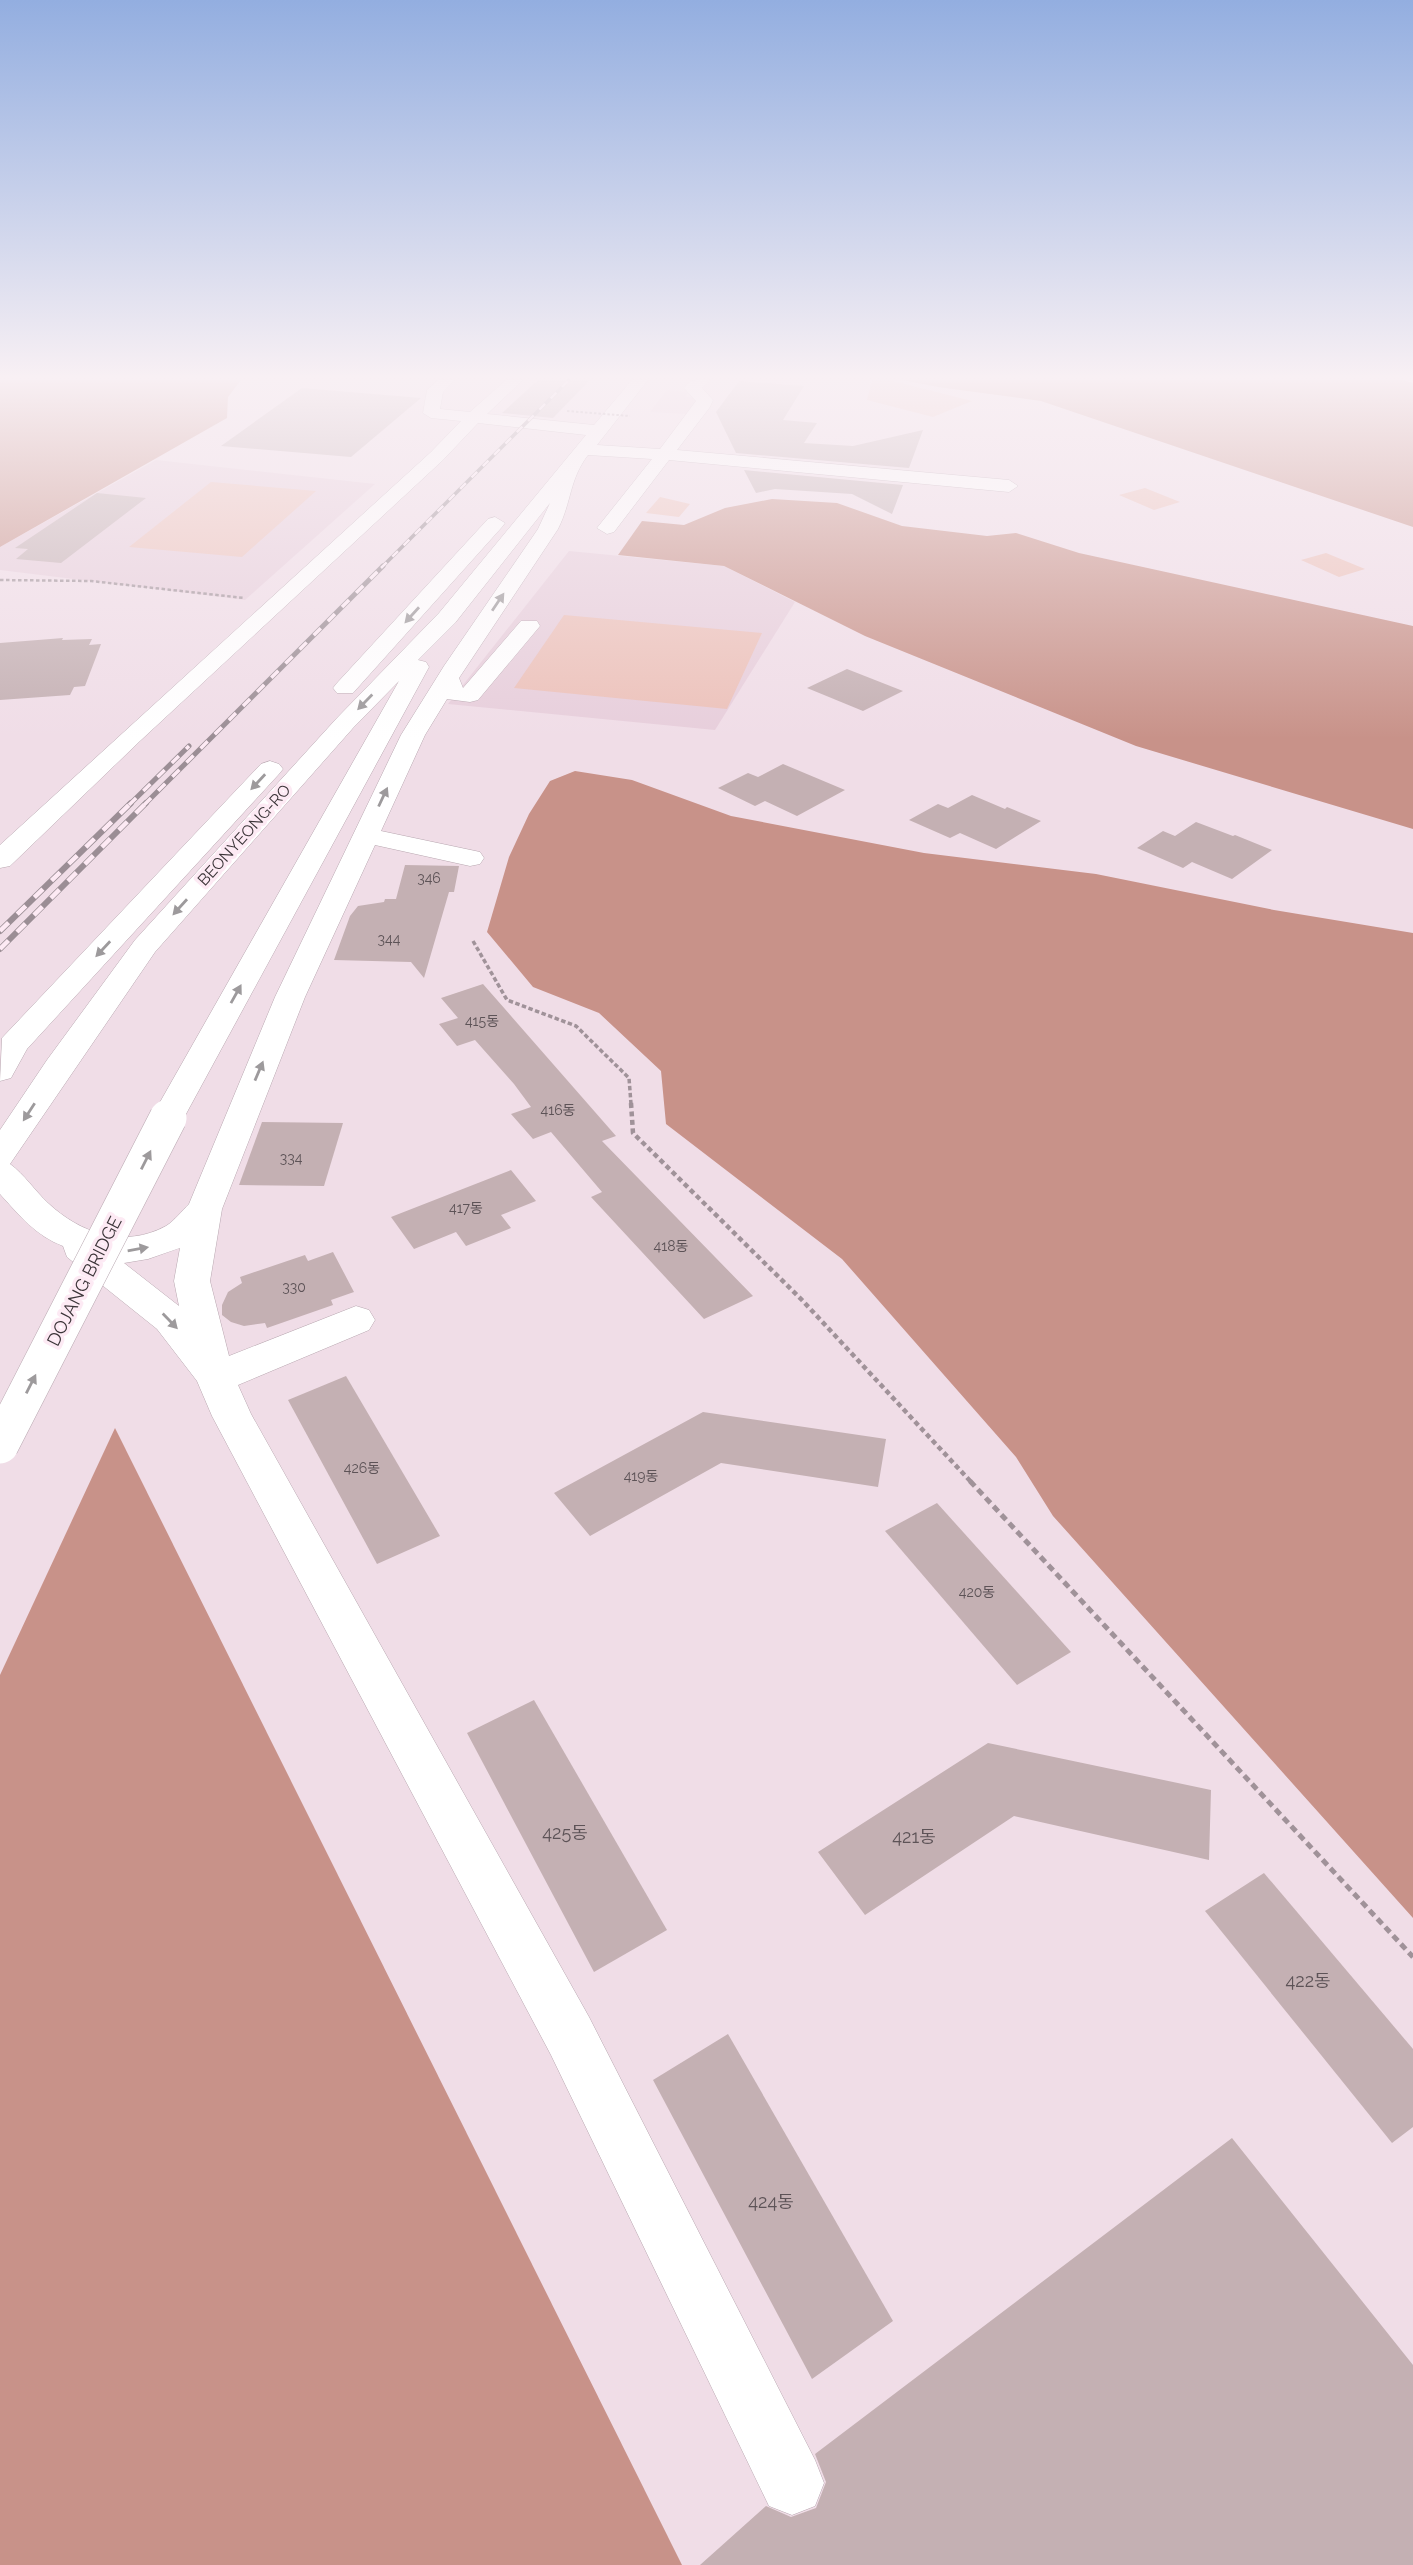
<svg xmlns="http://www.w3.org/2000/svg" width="1413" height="2565" font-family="Raleway,'Noto Sans KR',sans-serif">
<rect width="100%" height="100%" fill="#f0dde7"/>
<g fill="#e7cedb">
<path d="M 667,390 L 680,391 L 687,393 L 686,397 L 698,398 L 686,414 L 650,412 Z"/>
<path d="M 156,460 L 375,484 L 245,600 L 0,570 L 0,547 Z"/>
<path d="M 569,551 L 724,566 L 795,602 L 715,730 L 448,704 Z"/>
</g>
<g fill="#ecc1b9">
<path d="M 872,380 L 889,380 L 972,401 L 933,417 L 867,400 Z"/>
<path d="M 211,482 L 316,491 L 242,557 L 129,547 Z"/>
<path d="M 1145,488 L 1180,502 L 1154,510 L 1119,495 Z"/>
<path d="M 660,497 L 690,504 L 679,517 L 646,513 Z"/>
<path d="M 1326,553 L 1365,569 L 1339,577 L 1301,560 Z"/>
<path d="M 564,615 L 762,633 L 727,709 L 514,688 Z"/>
</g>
<g fill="#c89289">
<path d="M 0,380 L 241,380 L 228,397 L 227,418 L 0,547 Z"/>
<path d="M 902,380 L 1403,380 L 1413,383 L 1413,527 L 1041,401 L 938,387 Z"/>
<path d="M 772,499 L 837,503 L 902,526 L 987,536 L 1016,533 L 1079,553 L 1413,626 L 1413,829 L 1136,746 L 865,636 L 724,566 L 618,555 L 642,521 L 684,525 L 725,508 Z"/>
<path d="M 575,771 L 632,780 L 731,816 L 924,853 L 1096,874 L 1274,910 L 1413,933 L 1413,1918 L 1053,1516 L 1016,1457 L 842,1259 L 666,1124 L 661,1071 L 599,1013 L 533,987 L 487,932 L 509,857 L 529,814 L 550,781 Z"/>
<path d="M 115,1428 L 682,2565 L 0,2565 L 0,1675 Z"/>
</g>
<g fill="#c4b0b3">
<path d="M 538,380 L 590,380 L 553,418 L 502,413 Z"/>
<path d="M 739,381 L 804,386 L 783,420 L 817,423 L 804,443 L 853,446 L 923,430 L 909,468 L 736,453 L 716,412 Z"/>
<path d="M 302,388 L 421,398 L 351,457 L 221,446 Z"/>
<path d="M 744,470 L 903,485 L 892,514 L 852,494 L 775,489 L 756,493 Z"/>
<path d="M 97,493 L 146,498 L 61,563 L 16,559 L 28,549 L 15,548 Z"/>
<path d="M 63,638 L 62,640 L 92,639 L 89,645 L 101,644 L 85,686 L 74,687 L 70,695 L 0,700 L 0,643 Z"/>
<path d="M 847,669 L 903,691 L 863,711 L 807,688 Z"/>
<path d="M 783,764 L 845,790 L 797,816 L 765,801 L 755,806 L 718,788 L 748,773 L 758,777 Z"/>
<path d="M 972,795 L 1005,809 L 1007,807 L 1041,821 L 996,849 L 960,833 L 950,838 L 909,820 L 938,804 L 948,808 Z"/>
<path d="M 1196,822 L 1233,836 L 1235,835 L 1272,850 L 1232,879 L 1192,862 L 1183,868 L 1137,848 L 1163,831 L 1175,836 Z"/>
<path d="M 405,865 L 459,866 L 454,892 L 449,892 L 424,978 L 411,962 L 334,960 L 350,916 L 358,906 L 384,902 L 385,899 L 396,899 Z"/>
<path d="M 483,984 L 616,1136 L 602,1141 L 753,1296 L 704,1319 L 591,1197 L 602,1192 L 551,1132 L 533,1139 L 511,1114 L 531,1107 L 514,1084 L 475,1040 L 457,1046 L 439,1024 L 458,1018 L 441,998 Z"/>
<path d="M 262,1122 L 343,1123 L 324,1186 L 239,1185 Z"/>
<path d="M 511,1170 L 536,1201 L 501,1215 L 511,1228 L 466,1246 L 456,1232 L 414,1249 L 391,1217 Z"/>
<path d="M 333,1252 L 354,1292 L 331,1300 L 333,1305 L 267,1328 L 265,1323 L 244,1326 L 231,1322 L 222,1315 L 222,1305 L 228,1292 L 242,1283 L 240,1277 L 305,1255 L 308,1261 Z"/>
<path d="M 346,1376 L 440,1536 L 377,1564 L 288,1400 Z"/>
<path d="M 703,1412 L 886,1439 L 878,1487 L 721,1463 L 590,1536 L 554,1493 Z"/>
<path d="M 937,1503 L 1071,1652 L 1017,1685 L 885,1531 Z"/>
<path d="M 534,1700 L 667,1930 L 594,1972 L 467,1733 Z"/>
<path d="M 988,1743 L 1211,1790 L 1209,1860 L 1014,1816 L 865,1915 L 818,1852 Z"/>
<path d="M 1264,1873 L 1413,2049 L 1413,2127 L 1392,2143 L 1205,1911 Z"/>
<path d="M 728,2034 L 893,2321 L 812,2379 L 653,2080 Z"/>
<path d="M 1232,2138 L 1413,2365 L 1413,2565 L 700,2565 L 766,2506 L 791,2517 L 816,2508 L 826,2482 L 815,2454 Z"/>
</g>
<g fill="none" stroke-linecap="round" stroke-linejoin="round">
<g stroke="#b8a7b0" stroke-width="1">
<g id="minor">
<path d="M 438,380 L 455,380 L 443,392 L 440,409 L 470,412 L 506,380 L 523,380 L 487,414 L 594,425 L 632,380 L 648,380 L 597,445 L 660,449 L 696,401 L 684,388 C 691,378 699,380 710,380 L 702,388 L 713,400 L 710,407 L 677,450 L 1009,480 L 1018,486 L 1009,492 L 669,460 L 614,532 L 607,534 L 597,528 L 652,459 L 588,455 C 569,480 572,501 558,529 L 459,678 L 463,688 L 521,621 L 537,621 L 540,626 L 478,700 L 470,702 L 447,699 L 425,735 L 381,831 L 480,852 L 484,858 L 480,864 L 470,866 L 375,845 L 305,997 L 222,1209 L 210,1281 L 229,1356 L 356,1306 L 369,1310 L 375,1320 L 369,1330 L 238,1385 L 251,1414 L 589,2017 L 815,2460 L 824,2483 L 815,2506 L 792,2515 L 769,2506 L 551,2055 L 212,1416 L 197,1381 L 157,1329 L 67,1257 L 63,1246 C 36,1236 19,1215 0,1194 L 0,1130 L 47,1060 L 135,940 L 337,718 L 439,613 L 586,435 L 478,423 L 443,460 L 140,741 L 10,866 L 0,868 L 0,845 L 431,452 L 461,421 L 431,418 L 423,413 L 427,390 ZM 550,503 L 538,529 L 444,666 L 401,735 L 275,997 L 189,1204 C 182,1211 174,1221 166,1226 C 124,1249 80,1233 48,1203 C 35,1191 24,1174 10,1164 L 155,952 L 353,728 L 399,681 L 151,1118 L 156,1125 L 168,1128 L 180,1125 L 429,667 L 426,662 L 418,660 L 455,623 ZM 180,1248 L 174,1281 L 179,1306 L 124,1263 L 148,1259 Z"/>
<path d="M 495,517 L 505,523 L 502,527 L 353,693 L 337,693 L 333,688 L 337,683 L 488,519 Z"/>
<path d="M 270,761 L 279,764 L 283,769 L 279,774 L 27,1049 L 11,1078 L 0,1081 L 2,1038 L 261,764 Z"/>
</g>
</g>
<path stroke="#a09299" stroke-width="2.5" stroke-dasharray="3.5 2.5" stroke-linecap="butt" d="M 0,580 L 91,581 L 244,598"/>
<path stroke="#a09299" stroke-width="3.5" stroke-dasharray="4.5 2.5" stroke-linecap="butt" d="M 473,941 L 507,1000 L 576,1026 L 629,1078 L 631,1104"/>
<path stroke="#a09299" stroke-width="4.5" stroke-dasharray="5 3.5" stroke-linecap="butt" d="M 631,1103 L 633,1133 L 802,1300 L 972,1483"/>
<path stroke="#a09299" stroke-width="5" stroke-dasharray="7 4.5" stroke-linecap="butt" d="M 970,1481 L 1413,1957"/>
<use href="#minor" fill="#fff" fill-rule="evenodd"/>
<g stroke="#9b8e95" stroke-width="3.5">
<path id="rail-far2" d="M 381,568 L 569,380"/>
</g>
<g stroke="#9b8e95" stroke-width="5">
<g id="rail-far1">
<path d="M 129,805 L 189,746"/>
<path d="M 144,805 L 383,566"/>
</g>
</g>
<g stroke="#9b8e95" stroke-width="6">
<g id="rail">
<path d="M 0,931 L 131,803"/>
<path d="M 0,949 L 146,803"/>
</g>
</g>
<use href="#rail-far2" stroke="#fdeaf4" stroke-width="2.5" stroke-dasharray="8" stroke-linecap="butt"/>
<use href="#rail-far1" stroke="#fdeaf4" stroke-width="3.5" stroke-dasharray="10" stroke-linecap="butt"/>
<use href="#rail" stroke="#fdeaf4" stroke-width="4.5" stroke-dasharray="12" stroke-linecap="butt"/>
<g stroke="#b8a7b0" stroke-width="38" stroke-linecap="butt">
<path id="minor-bridge" d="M 0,1445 L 168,1118"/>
</g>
<path stroke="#a09299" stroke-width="2" stroke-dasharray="2.5 2" stroke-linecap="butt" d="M 567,411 L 630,416"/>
<use href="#minor-bridge" stroke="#fff" stroke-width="37"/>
</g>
<defs><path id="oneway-solid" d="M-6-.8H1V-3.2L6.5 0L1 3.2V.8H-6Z" transform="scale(1.75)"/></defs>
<g fill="#9d9a9c">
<use href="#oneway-solid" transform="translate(498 602) rotate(-56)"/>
<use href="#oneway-solid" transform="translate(412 615) rotate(132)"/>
<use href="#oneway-solid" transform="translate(365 702) rotate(134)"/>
<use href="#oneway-solid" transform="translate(258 782) rotate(133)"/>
<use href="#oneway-solid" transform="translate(383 797) rotate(-65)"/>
<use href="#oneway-solid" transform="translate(180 907) rotate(132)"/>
<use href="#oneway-solid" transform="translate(103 949) rotate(133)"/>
<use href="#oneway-solid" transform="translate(236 994) rotate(-61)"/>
<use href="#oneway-solid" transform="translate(259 1071) rotate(-67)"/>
<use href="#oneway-solid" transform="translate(29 1112) rotate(123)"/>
<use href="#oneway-solid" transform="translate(146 1160) rotate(-63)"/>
<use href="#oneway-solid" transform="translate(138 1249) rotate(-10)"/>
<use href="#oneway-solid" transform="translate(170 1321) rotate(46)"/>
<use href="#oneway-solid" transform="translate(31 1384) rotate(-63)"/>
</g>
<linearGradient id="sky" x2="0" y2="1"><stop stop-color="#93aee0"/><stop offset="0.51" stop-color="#f8f0f4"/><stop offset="1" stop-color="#f8f0f4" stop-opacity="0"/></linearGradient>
<rect width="1413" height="739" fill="url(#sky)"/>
<g text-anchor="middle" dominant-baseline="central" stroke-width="7" stroke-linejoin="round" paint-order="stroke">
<g font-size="14" fill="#5d5357">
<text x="429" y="878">346</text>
<text x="389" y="939">344</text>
<text x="482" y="1021">415동</text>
<text x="558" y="1110">416동</text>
<text x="291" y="1158">334</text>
<text x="466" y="1208">417동</text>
<text x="671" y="1246">418동</text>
<text x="294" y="1287">330</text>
<text x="362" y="1468">426동</text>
<text x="641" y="1476">419동</text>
<text x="977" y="1592">420동</text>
</g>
<g font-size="16" fill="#3b3438" stroke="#fdeaf4">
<text transform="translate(244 835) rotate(-48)">BEONYEONG-RO</text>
</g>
<g font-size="18" fill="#3b3438" stroke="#fdeaf4">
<text transform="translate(84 1281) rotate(-63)">DOJANG BRIDGE</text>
</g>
<g font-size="18" fill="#5d5357">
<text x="565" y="1832">425동</text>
<text x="914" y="1836">421동</text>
<text x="1308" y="1980">422동</text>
<text x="771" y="2201">424동</text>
</g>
</g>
</svg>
